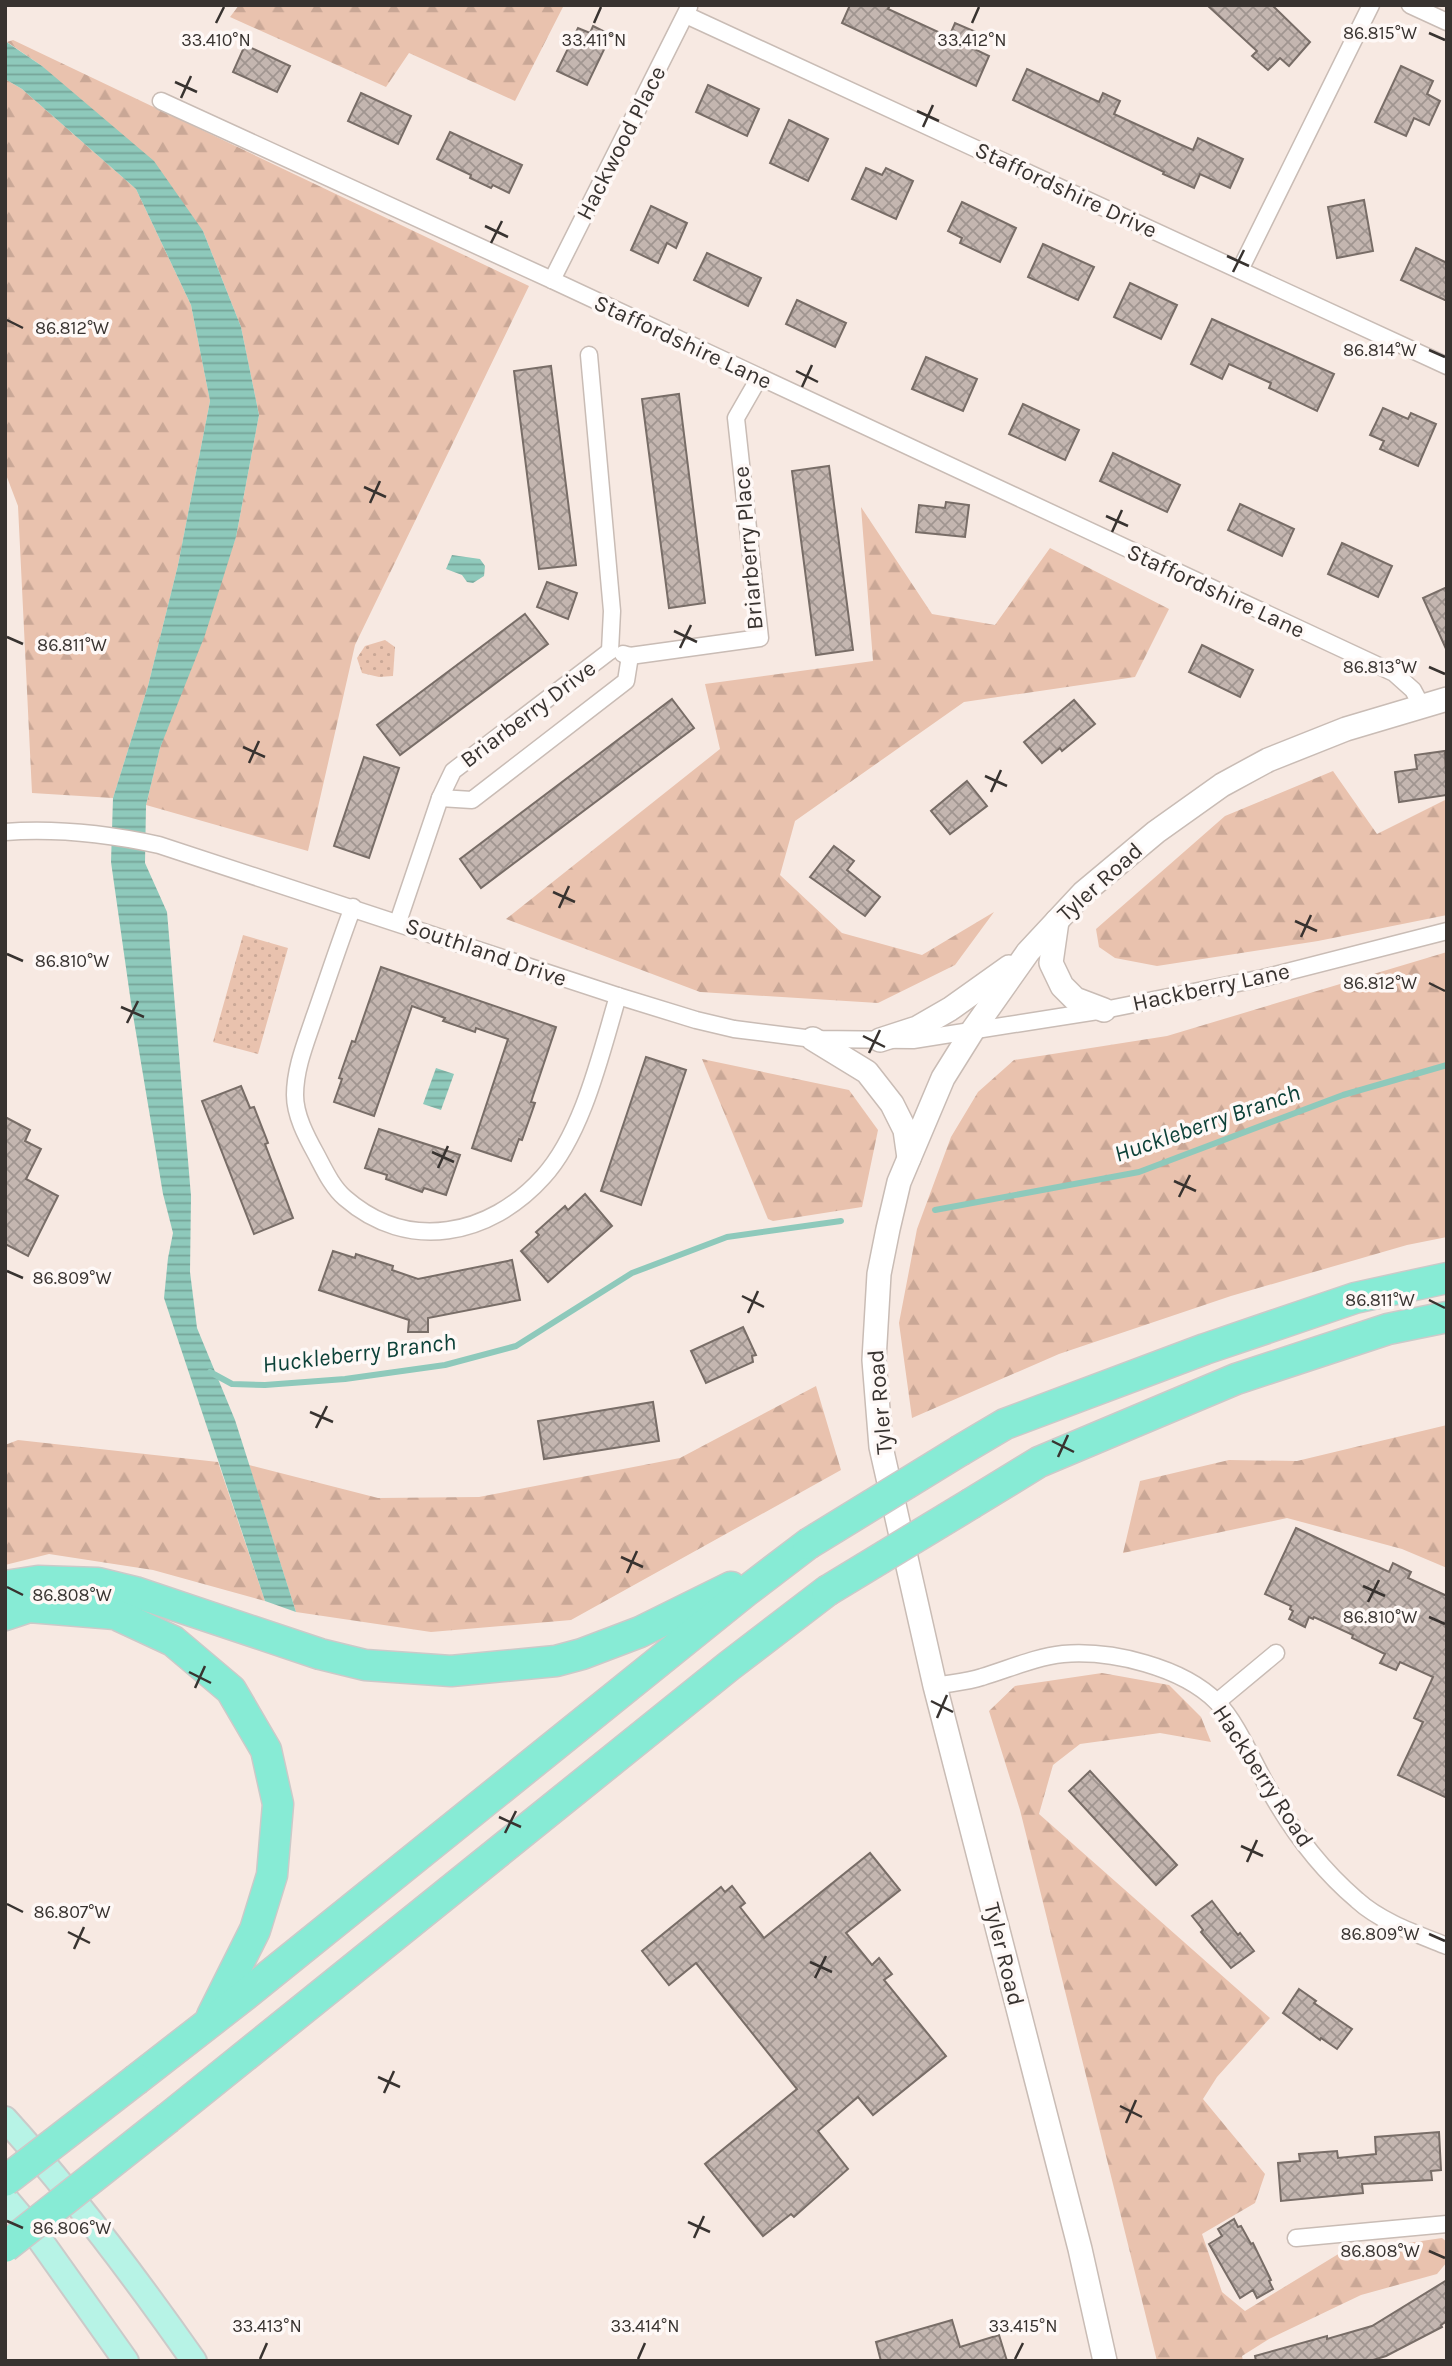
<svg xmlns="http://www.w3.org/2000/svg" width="1452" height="2366" font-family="Karla,sans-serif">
<defs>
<pattern id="forest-firs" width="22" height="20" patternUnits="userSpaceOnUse" patternTransform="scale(1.75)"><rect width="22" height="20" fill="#e9c2ae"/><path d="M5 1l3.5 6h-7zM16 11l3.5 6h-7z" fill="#c9a796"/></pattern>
<pattern id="park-dots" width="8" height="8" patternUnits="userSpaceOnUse" patternTransform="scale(1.75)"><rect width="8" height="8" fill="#e9c2ae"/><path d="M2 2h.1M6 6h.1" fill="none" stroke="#c9a796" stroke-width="1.8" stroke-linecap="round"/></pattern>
<pattern id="water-rules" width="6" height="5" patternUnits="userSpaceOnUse" patternTransform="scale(1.75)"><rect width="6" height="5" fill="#8ec9bb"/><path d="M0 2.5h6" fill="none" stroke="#75a498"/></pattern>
<pattern id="building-cross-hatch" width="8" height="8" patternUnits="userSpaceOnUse" patternTransform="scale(1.75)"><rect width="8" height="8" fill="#c4b6b0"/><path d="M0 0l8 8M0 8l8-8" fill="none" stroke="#a09590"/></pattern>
</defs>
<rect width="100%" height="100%" fill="#f7e9e2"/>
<g fill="url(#forest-firs)">
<path d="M 239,5 L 564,5 L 515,101 L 409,53 L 386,87 L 230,17 Z"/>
<path d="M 13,40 L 529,286 L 355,645 L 308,851 L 146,805 L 160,748 L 236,537 L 259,415 L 241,327 L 203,231 L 42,66 L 7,42 Z"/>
<path d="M 5,79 L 22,89 L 136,189 L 191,305 L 210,401 L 178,565 L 148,686 L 113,798 L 32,793 L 18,506 L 5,472 Z"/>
<path d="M 861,507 L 932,614 L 995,625 L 1050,548 L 1169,609 L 1135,677 L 964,702 L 795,821 L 780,875 L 842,933 L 922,955 L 994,912 L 955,965 L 878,1003 L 700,992 L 506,919 L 720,749 L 705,684 L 873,661 Z"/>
<path d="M 1333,771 L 1377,834 L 1447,799 L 1447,915 L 1318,941 L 1157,966 L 1115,958 L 1099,947 L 1096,929 L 1225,816 Z"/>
<path d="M 1447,952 L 1447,1237 L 1407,1245 L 1231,1296 L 1059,1354 L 912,1418 L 899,1323 L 917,1229 L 951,1137 L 978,1092 L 1014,1060 L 1167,1036 Z"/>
<path d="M 702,1059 L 849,1090 L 878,1130 L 862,1207 L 773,1221 L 768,1219 Z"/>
<path d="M 816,1386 L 841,1470 L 571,1620 L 431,1632 L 296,1612 L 249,1465 L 378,1498 L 479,1497 L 680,1458 Z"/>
<path d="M 1447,1425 L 1447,1568 L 1402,1549 L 1287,1518 L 1123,1553 L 1140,1481 L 1229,1460 L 1297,1461 Z"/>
<path d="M 18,1440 L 218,1462 L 265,1601 L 153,1570 L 49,1554 L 5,1565 L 5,1445 Z"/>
<path d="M 1102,1673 L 1169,1685 L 1201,1717 L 1211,1742 L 1160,1733 L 1080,1744 L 1053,1765 L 1039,1814 L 1270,2018 L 1217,2077 L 1203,2099 L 1265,2174 L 1255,2203 L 1202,2234 L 1222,2292 L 1245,2311 L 1340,2253 L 1442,2238 L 1447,2242 L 1447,2262 L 1437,2274 L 1361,2295 L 1269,2339 L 1242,2356 L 1243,2361 L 1157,2361 L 1020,1810 L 989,1711 L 1015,1686 Z"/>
</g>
<g fill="url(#park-dots)">
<path d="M 385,640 L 395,647 L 393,676 L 379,677 L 362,673 L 357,658 L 365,646 Z"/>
<path d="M 243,935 L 288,948 L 258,1054 L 213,1042 Z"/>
</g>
<g fill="url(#water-rules)">
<path d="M 5,41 L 42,66 L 154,161 L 203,231 L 241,327 L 259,415 L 236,537 L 205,635 L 160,748 L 146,805 L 145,863 L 167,912 L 191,1196 L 190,1272 L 197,1328 L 235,1420 L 296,1612 L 265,1601 L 164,1298 L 168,1258 L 173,1233 L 163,1194 L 131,1003 L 111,862 L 113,798 L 148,686 L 178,565 L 210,401 L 191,305 L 136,189 L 22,89 L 5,79 Z"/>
<path d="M 452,555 L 480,559 L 485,566 L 484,576 L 473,583 L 467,582 L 462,575 L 446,569 Z"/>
<path d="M 436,1068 L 454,1074 L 441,1110 L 423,1104 Z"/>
</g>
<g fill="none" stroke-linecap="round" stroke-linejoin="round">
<g stroke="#8ec9bb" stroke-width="6">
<path d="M 935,1210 L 1139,1172 L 1343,1095 L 1447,1065"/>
<path d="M 210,1372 L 232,1384 L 265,1385 L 345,1379 L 445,1365 L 516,1346 L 632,1273 L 727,1237 L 841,1221"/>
</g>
</g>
<g fill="url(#building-cross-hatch)" stroke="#786d67" stroke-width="2">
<path d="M 850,5 L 890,5 L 888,9 L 949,37 L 955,23 L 976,32 L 970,47 L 989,56 L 976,86 L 842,23 Z"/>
<path d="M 1207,5 L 1272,5 L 1310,42 L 1289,66 L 1280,58 L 1268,70 L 1252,56 L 1257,51 Z"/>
<path d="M 593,26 L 611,35 L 587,85 L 557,71 L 578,28 L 590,33 Z"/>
<path d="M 245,45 L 290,66 L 277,92 L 233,72 Z"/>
<path d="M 1401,66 L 1433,81 L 1427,94 L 1440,101 L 1429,125 L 1414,118 L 1406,136 L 1375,122 Z"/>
<path d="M 1027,69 L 1099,102 L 1103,93 L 1120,101 L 1114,114 L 1177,143 L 1193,150 L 1198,138 L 1243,159 L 1230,188 L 1200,174 L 1194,188 L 1163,174 L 1164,172 L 1013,100 Z"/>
<path d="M 708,85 L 759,109 L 747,136 L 696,112 Z"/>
<path d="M 361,93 L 411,116 L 398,144 L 348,121 Z"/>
<path d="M 789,120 L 828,139 L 808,181 L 770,163 Z"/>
<path d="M 450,132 L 522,165 L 509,193 L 493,185 L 491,188 L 470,178 L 471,175 L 437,159 Z"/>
<path d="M 866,168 L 882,175 L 886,168 L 913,181 L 896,219 L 852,199 Z"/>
<path d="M 1364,200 L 1373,251 L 1337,258 L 1328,207 Z"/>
<path d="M 962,202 L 1016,228 L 1000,262 L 960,243 L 962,238 L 948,231 Z"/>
<path d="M 651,206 L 687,223 L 676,248 L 667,243 L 658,263 L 631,250 Z"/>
<path d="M 1043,244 L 1094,267 L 1078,300 L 1028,277 Z"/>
<path d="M 1416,248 L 1447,263 L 1447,301 L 1401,280 Z"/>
<path d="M 707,253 L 761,278 L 748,306 L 694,280 Z"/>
<path d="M 1130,283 L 1177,305 L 1161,339 L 1114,317 Z"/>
<path d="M 797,300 L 846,323 L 835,347 L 786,324 Z"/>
<path d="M 1212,319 L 1334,374 L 1317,411 L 1269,388 L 1271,383 L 1229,364 L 1222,379 L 1191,364 Z"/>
<path d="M 926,357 L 977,379 L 963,411 L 912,389 Z"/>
<path d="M 551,366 L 576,565 L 539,569 L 514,371 Z"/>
<path d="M 679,394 L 705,603 L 669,608 L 642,399 Z"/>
<path d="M 1023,404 L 1079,430 L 1065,460 L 1009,434 Z"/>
<path d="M 1383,408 L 1408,419 L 1411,413 L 1436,424 L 1418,466 L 1380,449 L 1384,441 L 1370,435 Z"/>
<path d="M 1113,453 L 1180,485 L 1167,512 L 1100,481 Z"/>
<path d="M 829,466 L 853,650 L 816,655 L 792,471 Z"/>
<path d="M 946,502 L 969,505 L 965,537 L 916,532 L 919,505 L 945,508 Z"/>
<path d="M 1240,504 L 1294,529 L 1282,556 L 1228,530 Z"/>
<path d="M 1342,543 L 1392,566 L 1378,597 L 1328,574 Z"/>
<path d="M 547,582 L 577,593 L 568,619 L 537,607 Z"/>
<path d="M 1447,587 L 1447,651 L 1423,598 Z"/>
<path d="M 525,614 L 548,644 L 400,755 L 377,725 Z"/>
<path d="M 1202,645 L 1253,670 L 1240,697 L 1189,672 Z"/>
<path d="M 672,699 L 694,728 L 481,888 L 460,859 Z"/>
<path d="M 1074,700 L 1095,724 L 1062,751 L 1060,748 L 1042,763 L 1024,742 Z"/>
<path d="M 1445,751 L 1447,795 L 1399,802 L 1395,772 L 1417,769 L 1415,755 Z"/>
<path d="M 364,757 L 399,768 L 369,858 L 334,846 Z"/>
<path d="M 967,781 L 987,806 L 950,834 L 931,811 Z"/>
<path d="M 834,846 L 854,861 L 847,870 L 880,897 L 865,916 L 810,877 Z"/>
<path d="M 381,967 L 556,1027 L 531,1102 L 535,1103 L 522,1140 L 519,1139 L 511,1161 L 472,1148 L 508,1039 L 476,1028 L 475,1032 L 443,1021 L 445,1018 L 412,1006 L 374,1116 L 334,1102 L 342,1079 L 339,1078 L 352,1041 L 355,1042 Z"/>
<path d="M 646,1057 L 686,1070 L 641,1205 L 601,1191 Z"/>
<path d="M 241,1086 L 250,1108 L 254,1107 L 268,1143 L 265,1144 L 293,1218 L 254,1234 L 202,1101 Z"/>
<path d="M 5,1117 L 30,1130 L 25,1141 L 41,1149 L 26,1179 L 58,1196 L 28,1256 L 5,1244 Z"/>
<path d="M 379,1129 L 460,1155 L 446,1195 L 424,1188 L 422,1192 L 386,1179 L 387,1175 L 365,1168 Z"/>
<path d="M 585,1194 L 612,1226 L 548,1282 L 521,1251 L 539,1235 L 536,1232 L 565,1206 L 568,1210 Z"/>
<path d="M 333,1251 L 355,1258 L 356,1254 L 393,1266 L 392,1270 L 418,1279 L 512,1260 L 520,1300 L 428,1318 L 428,1332 L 408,1332 L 409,1320 L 319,1290 Z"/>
<path d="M 743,1327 L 756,1355 L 752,1356 L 753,1362 L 706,1383 L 691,1351 Z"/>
<path d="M 653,1402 L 659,1441 L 544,1459 L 538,1421 Z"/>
<path d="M 1296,1528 L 1389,1572 L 1393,1563 L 1411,1572 L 1408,1578 L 1447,1596 L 1447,1798 L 1398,1775 L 1423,1722 L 1414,1718 L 1433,1677 L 1400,1662 L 1396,1670 L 1380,1663 L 1385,1654 L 1352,1638 L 1353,1635 L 1314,1617 L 1313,1619 L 1309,1617 L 1305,1627 L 1289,1619 L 1293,1611 L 1290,1609 L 1291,1606 L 1265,1594 Z"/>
<path d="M 1090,1771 L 1177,1865 L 1156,1885 L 1069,1791 Z"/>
<path d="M 870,1853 L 900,1890 L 846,1933 L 872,1965 L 879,1958 L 892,1974 L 884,1980 L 946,2056 L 873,2115 L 858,2097 L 825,2125 L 818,2131 L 848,2169 L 794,2217 L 791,2214 L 763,2236 L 705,2164 L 797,2089 L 696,1963 L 669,1985 L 642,1951 L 721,1887 L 725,1892 L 732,1886 L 745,1903 L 740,1907 L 764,1938 Z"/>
<path d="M 1212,1901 L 1238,1935 L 1240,1933 L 1254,1951 L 1231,1968 L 1201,1932 L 1203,1930 L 1192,1916 Z"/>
<path d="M 1299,1989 L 1316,2001 L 1314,2003 L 1352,2029 L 1337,2049 L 1321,2038 L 1320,2040 L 1283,2013 Z"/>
<path d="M 1439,2132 L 1441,2170 L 1431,2171 L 1432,2180 L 1362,2184 L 1363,2193 L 1281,2201 L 1278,2163 L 1300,2161 L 1299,2154 L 1337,2151 L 1338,2158 L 1376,2154 L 1375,2137 Z"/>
<path d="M 1234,2219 L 1238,2227 L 1241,2226 L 1251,2244 L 1253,2243 L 1271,2280 L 1269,2281 L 1273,2289 L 1257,2298 L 1253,2290 L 1240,2298 L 1209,2244 L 1222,2236 L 1218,2229 Z"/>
<path d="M 1447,2280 L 1447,2321 L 1441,2325 L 1442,2327 L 1386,2356 L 1370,2361 L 1256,2361 L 1255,2356 L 1327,2336 L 1327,2339 L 1372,2326 Z"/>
<path d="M 952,2320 L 960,2347 L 999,2335 L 1007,2361 L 881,2361 L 876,2342 Z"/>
</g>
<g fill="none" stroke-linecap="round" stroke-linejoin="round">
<g stroke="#c9bcb5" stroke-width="19">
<g id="street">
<path d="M 1410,5 L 1447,22"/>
<path d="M 686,15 L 1447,366"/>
<path d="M 161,101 L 552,280 L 1394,673 L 1413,690 L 1421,705"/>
<path d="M 1240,270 L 1371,5"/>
<path d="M 552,280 L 689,7"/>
<path d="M 589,355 L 612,611 L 610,651"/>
<path d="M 610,651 L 453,771 L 440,798 L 472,800 L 626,681 L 630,656"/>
<path d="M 623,654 L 630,656 L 760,638 L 736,418 L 759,378"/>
<path d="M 5,832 C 58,828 108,834 159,845 L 618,996 L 696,1020 L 734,1029 L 813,1039 L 913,1040 L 1104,1010 L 1263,978 L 1447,931"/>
<path d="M 353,907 C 339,944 327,981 314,1018 C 306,1042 295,1068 295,1095 C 295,1115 306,1136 316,1154 C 324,1169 332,1187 345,1198 C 408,1253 490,1236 543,1177 C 583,1133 601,1053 618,996"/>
<path d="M 398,922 L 440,798"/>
<path d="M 935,1686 C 950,1683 967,1682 982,1677 C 1009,1669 1035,1657 1063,1654 C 1112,1650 1182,1667 1217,1702 C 1239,1725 1254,1765 1271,1793 C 1293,1832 1323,1871 1357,1900 C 1381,1922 1417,1934 1447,1946"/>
<path d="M 1217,1702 L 1276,1653"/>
<path d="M 1296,2238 L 1447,2224"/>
</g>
</g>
<g stroke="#c9bcb5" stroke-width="26">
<g id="secondary">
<path d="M 1057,921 L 1051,963 L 1062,986 L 1075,999 L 1104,1010"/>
<path d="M 813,1039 L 867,1072 L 892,1104 L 905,1130 L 909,1158"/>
<path d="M 880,1040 L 917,1028 L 950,1009 L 1009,967"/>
<path d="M 1105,2361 L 1080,2249 L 935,1686 L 881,1447 L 874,1360 L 879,1274 L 888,1229 L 899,1182 L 943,1078 L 973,1030 L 1028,952 L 1083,893 L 1156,832 L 1222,785 L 1268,760 L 1346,729 L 1447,699"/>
</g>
</g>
<g stroke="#cbcac9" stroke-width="28">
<g id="primary">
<path d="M 5,2119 C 74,2195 135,2277 194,2361"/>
<path d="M 5,2198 L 38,2237 L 126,2361"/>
</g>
</g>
<g stroke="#cbcac9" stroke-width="33">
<g id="highway">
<path d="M 961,1450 L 1005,1424 L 1205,1349 L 1355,1298 L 1447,1278"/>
<path d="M 972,1503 L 1039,1462 L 1236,1379 L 1388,1329 L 1447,1317"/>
<path d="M 5,1586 L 38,1581 L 98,1583 L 135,1592 L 320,1654 L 365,1665 L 451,1671 L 556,1661 L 582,1654 L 640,1632 L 731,1587"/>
<path d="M 5,1615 L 29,1607 L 115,1614 L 173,1641 L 231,1690 L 266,1750 L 278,1804 L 272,1875 L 255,1930 L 212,2016"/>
<path d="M 137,2079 L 245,1995 L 745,1592 L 808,1544"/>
<path d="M 168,2118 L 729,1666 L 827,1591"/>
</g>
</g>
<use href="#street" stroke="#fff" stroke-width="16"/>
<use href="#secondary" stroke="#fff" stroke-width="23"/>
<use href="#primary" stroke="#b7f3e6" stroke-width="24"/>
<use href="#highway" stroke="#87ebd5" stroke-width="30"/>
<g stroke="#cbcac9" stroke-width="33" stroke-linecap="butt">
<g id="highway-bridge">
<path d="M 808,1544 L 961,1450"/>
<path d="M 827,1591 L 972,1503"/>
<path d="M 5,2181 L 137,2079"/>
<path d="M 5,2247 L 168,2118"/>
</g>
</g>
<use href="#highway-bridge" stroke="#87ebd5" stroke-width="30"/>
</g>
<path fill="none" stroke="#383330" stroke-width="2.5" d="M 216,23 L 224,7M 594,23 L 601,7M 972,23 L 979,7M 1429,33 L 1445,40M 175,82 L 197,92M 181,98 L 191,76M 917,111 L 939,121M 923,127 L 933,105M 485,226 L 508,237M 491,243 L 502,221M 1227,256 L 1249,266M 1233,272 L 1244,250M 7,320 L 23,328M 1429,350 L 1445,357M 796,371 L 818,382M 802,387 L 812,365M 364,487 L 386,497M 370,503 L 380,481M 1106,516 L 1128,526M 1112,532 L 1122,510M 674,631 L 697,642M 7,637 L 23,644M 680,648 L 691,625M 1429,667 L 1445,674M 243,747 L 265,757M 249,763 L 259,741M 985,776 L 1007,786M 991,792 L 1001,770M 553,892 L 575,902M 559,908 L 569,886M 1295,921 L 1317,931M 1301,937 L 1311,915M 7,954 L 23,961M 1429,983 L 1445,991M 121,1007 L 144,1017M 127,1023 L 138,1001M 863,1036 L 885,1047M 869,1053 L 880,1030M 432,1152 L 454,1162M 438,1168 L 448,1146M 1174,1181 L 1196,1191M 1179,1197 L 1190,1175M 7,1271 L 23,1278M 742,1296 L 764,1307M 1429,1300 L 1445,1308M 748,1313 L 758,1291M 310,1412 L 333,1422M 316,1428 L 327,1406M 1052,1441 L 1074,1452M 1058,1457 L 1068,1435M 621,1557 L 643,1567M 627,1573 L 637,1551M 1363,1586 L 1385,1596M 7,1587 L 23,1595M 1368,1602 L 1379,1580M 1429,1617 L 1445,1624M 189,1672 L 211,1683M 195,1688 L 205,1666M 931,1701 L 953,1712M 937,1718 L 947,1695M 499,1817 L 521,1827M 505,1833 L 516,1811M 1241,1846 L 1263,1856M 1247,1862 L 1257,1840M 7,1904 L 23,1912M 68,1932 L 90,1943M 1429,1934 L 1445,1941M 74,1949 L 84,1927M 810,1962 L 832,1972M 815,1978 L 826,1956M 378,2077 L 400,2087M 384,2093 L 394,2071M 1120,2106 L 1142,2117M 1126,2123 L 1136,2100M 7,2221 L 23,2228M 688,2222 L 710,2232M 694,2238 L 704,2216M 1429,2251 L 1445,2258M 260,2359 L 267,2343M 638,2359 L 645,2343M 1015,2359 L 1023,2343"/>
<g text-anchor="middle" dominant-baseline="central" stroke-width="7" stroke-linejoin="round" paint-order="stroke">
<g font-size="23" fill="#383330" stroke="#fef8f6">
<text transform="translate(621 143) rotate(-63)">Hackwood Place</text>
<text transform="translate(1066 190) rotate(25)">Staffordshire Drive</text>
<text transform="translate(683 342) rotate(25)">Staffordshire Lane</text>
<text transform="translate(748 548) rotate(-95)">Briarberry Place</text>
<text transform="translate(1216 591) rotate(25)">Staffordshire Lane</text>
<text transform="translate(528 714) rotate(-37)">Briarberry Drive</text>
<text transform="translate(1100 882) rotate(-42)">Tyler Road</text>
<text transform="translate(486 952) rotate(19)">Southland Drive</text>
<text transform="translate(1211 987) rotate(-12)">Hackberry Lane</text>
<text transform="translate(880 1402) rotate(-95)">Tyler Road</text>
<text transform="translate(1263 1776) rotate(57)">Hackberry Road</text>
<text transform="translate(1004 1954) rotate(76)">Tyler Road</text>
</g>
<g font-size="24" font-style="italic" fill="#0c4138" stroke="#fef8f6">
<text transform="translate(1207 1123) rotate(-19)">Huckleberry Branch</text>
<text transform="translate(359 1353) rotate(-7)">Huckleberry Branch</text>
</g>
</g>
<g font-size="18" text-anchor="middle" fill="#383330" stroke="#fef8f6" stroke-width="7" stroke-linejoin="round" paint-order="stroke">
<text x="1380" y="39">86.815°W</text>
<text x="216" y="46">33.410°N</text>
<text x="594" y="46">33.411°N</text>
<text x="972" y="46">33.412°N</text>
<text x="72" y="334">86.812°W</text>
<text x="1380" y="356">86.814°W</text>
<text x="72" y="651">86.811°W</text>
<text x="1380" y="673">86.813°W</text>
<text x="72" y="967">86.810°W</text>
<text x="1380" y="989">86.812°W</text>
<text x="72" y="1284">86.809°W</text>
<text x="1380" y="1306">86.811°W</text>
<text x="72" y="1601">86.808°W</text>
<text x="1380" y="1623">86.810°W</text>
<text x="72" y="1918">86.807°W</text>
<text x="1380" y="1940">86.809°W</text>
<text x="72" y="2234">86.806°W</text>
<text x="1380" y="2257">86.808°W</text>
<text x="267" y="2332">33.413°N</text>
<text x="645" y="2332">33.414°N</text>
<text x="1023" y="2332">33.415°N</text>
</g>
<rect width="1452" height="2366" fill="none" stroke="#383330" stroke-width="14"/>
</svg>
